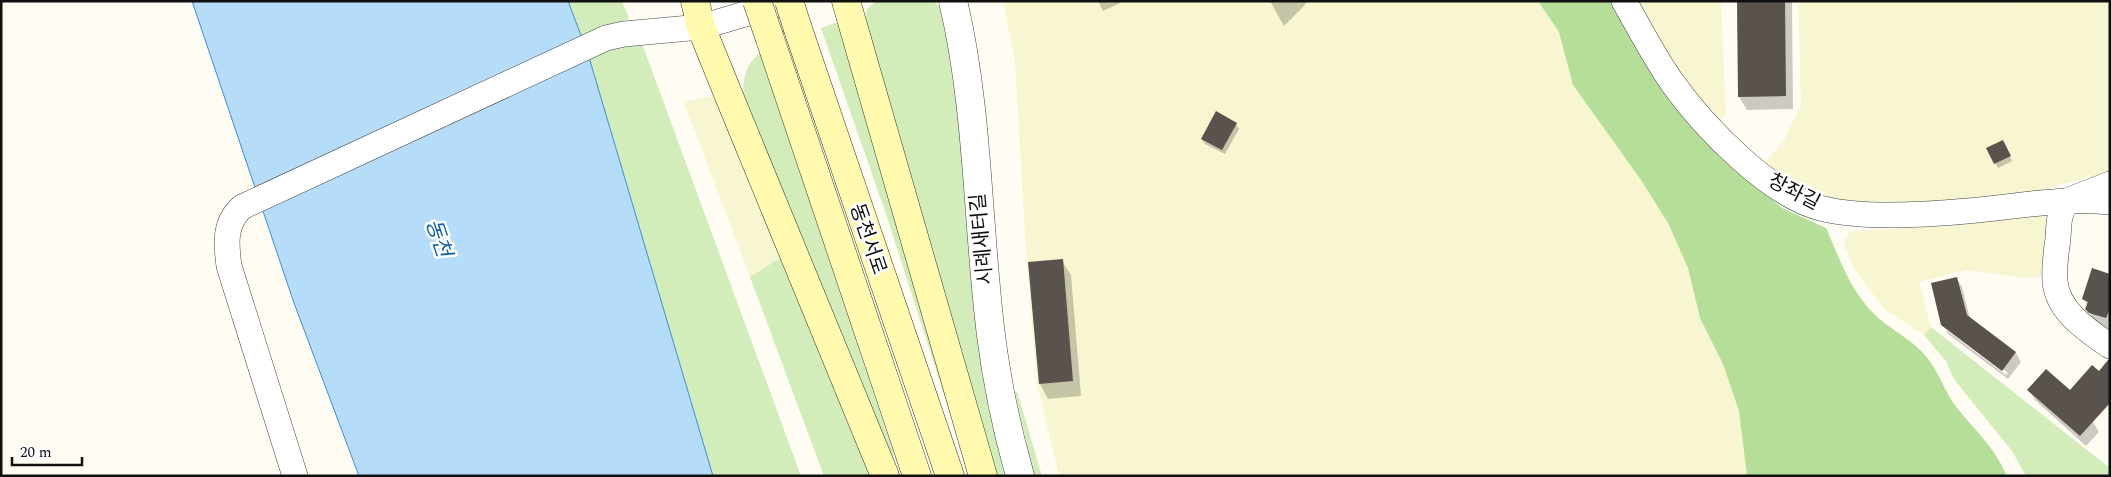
<svg xmlns="http://www.w3.org/2000/svg" width="2111" height="477" font-family="Spectral,'Noto Sans KR',serif">
<rect width="100%" height="100%" fill="#fffdf3"/>
<g fill="#f7f6d1">
<path d="M 1003,1 L 1538,1 L 1559,32 L 1573,85 L 1641,180 L 1668,223 L 1688,268 L 1700,318 L 1723,364 L 1739,411 L 1747,476 L 1059,476 L 1037,384 L 1026,252 L 1015,62 Z"/>
<path d="M 1634,1 L 1721,1 L 1726,115 L 1718,122 L 1693,93 Z"/>
<path d="M 1798,1 L 2011,1 L 2014,3 L 2017,1 L 2110,1 L 2110,177 L 2088,177 L 2039,191 L 1929,203 L 1835,202 L 1801,189 L 1765,163 L 1784,140 L 1801,105 Z"/>
<path d="M 719,95 L 783,256 L 750,277 L 684,102 Z"/>
<path d="M 2041,215 L 2048,220 L 2049,266 L 2039,277 L 2023,278 L 1967,270 L 1919,282 L 1931,327 L 1924,335 L 1884,309 L 1855,270 L 1844,245 L 1847,235 L 1852,231 L 1951,226 Z"/>
</g>
<g fill="#d2edba">
<path d="M 568,1 L 622,1 L 629,18 L 608,29 L 630,45 L 643,46 L 801,476 L 713,476 L 588,54 Z"/>
<path d="M 876,1 L 934,1 L 943,11 L 946,19 L 1006,476 L 993,476 L 865,22 L 867,9 Z"/>
<path d="M 835,23 L 839,23 L 970,476 L 886,214 L 821,28 Z"/>
<path d="M 760,53 L 894,455 L 888,457 L 743,97 C 743,78 745,65 760,53 Z"/>
<path d="M 783,256 L 876,476 L 824,476 L 750,277 Z"/>
<path d="M 1931,327 L 2110,468 L 2110,476 L 2026,476 L 2012,451 L 1965,393 L 1954,379 L 1946,361 L 1924,335 Z"/>
<path d="M 1017,391 L 1042,476 L 1034,476 L 1015,392 Z"/>
</g>
<path fill="#b5de98" d="M 1538,1 L 1611,1 L 1647,64 L 1734,168 L 1782,208 L 1826,228 C 1838,255 1847,282 1866,305 C 1882,326 1907,335 1924,354 C 1939,370 1944,392 1958,409 C 1978,434 1993,445 2007,476 L 1747,476 L 1739,411 L 1723,364 L 1700,318 L 1688,268 L 1668,223 L 1641,180 L 1573,85 L 1559,32 Z"/>
<path fill="#b5ddf9" stroke="#388fd5" d="M 192,1 L 568,1 L 588,54 L 713,476 L 359,476 L 294,303 Z"/>
<g fill="#0003">
<path d="M 1098,1 L 1119,1 L 1120,3 L 1103,11 Z"/>
<path d="M 1270,1 L 1307,1 L 1304,6 L 1284,26 Z"/>
<path d="M 1738,1 L 1792,1 L 1793,109 L 1747,110 L 1739,97 Z"/>
<path d="M 1236,124 L 1239,129 L 1225,154 L 1205,144 L 1202,139 Z"/>
<path d="M 2005,146 L 2012,161 L 1998,168 L 1988,149 Z"/>
<path d="M 1062,261 L 1071,275 L 1081,396 L 1048,399 L 1040,384 Z"/>
<path d="M 2110,275 L 2110,331 L 2093,319 L 2084,299 Z"/>
<path d="M 1956,278 L 1962,287 L 1970,319 L 2016,353 L 2021,362 L 2008,379 L 1948,334 L 1945,329 L 2006,375 L 2008,373 L 1942,324 Z"/>
<path d="M 2029,390 L 2093,422 L 2099,432 L 2086,446 L 2035,400 Z"/>
</g>
<g fill="#5a524c">
<path d="M 1737,1 L 1785,1 L 1786,96 L 1738,97 Z"/>
<path d="M 1216,111 L 1237,123 L 1222,150 L 1201,139 Z"/>
<path d="M 2003,140 L 2011,156 L 1994,164 L 1986,148 Z"/>
<path d="M 1063,259 L 1073,381 L 1039,384 L 1028,262 Z"/>
<path d="M 2092,268 L 2110,274 L 2110,309 L 2106,318 L 2089,313 L 2085,309 L 2088,302 L 2082,299 Z"/>
<path d="M 1957,277 L 1967,315 L 2016,352 L 2002,371 L 1941,325 L 1931,283 Z"/>
<path d="M 2108,360 L 2110,360 L 2110,403 L 2080,436 L 2027,390 L 2046,369 L 2070,390 L 2092,365 L 2099,371 Z"/>
</g>
<g fill="none" stroke-linecap="round" stroke-linejoin="round">
<g stroke="#434343" stroke-width="26">
<g id="minor">
<path d="M 1624,1 C 1640,29 1655,59 1674,85 C 1704,127 1770,195 1820,208 C 1861,219 1924,215 1967,211 C 2015,207 2061,197 2110,202"/>
<path d="M 2110,184 L 2069,200 C 2058,211 2059,224 2058,239 C 2056,252 2054,267 2055,281 C 2057,311 2088,331 2110,346"/>
<path d="M 295,476 L 229,266 C 226,244 224,223 242,207 L 606,38 L 624,34 L 701,27 L 789,1"/>
</g>
</g>
<g stroke="#434343" stroke-width="29">
<path id="tertiary" d="M 953,1 C 979,110 977,224 991,335 C 997,383 1007,430 1020,476"/>
</g>
<g stroke="#323232" stroke-width="29">
<g id="secondary">
<path d="M 695,1 L 701,27 L 731,101 L 885,476"/>
<path d="M 846,1 L 983,476"/>
<path d="M 798,29 L 950,476"/>
<path d="M 770,39 L 917,476"/>
</g>
</g>
<use href="#minor" stroke="#fff" stroke-width="25"/>
<use href="#tertiary" stroke="#fff" stroke-width="28"/>
<use href="#secondary" stroke="#fffaae" stroke-width="28"/>
<g stroke="#323232" stroke-width="29" stroke-linecap="butt">
<g id="secondary-bridge">
<path d="M 757,1 L 770,39"/>
<path d="M 789,1 L 798,29"/>
</g>
</g>
<use href="#secondary-bridge" stroke="#fffaae" stroke-width="28"/>
</g>
<g text-anchor="middle" dominant-baseline="central" stroke-width="5" stroke-linejoin="round" paint-order="stroke">
<g font-size="20" fill="#101010" stroke="#fff">
<text transform="translate(1794 192) rotate(27)">창좌길</text>
<text transform="translate(868 239) rotate(71)">동천서로</text>
<text transform="translate(982 239) rotate(-95)">시례새터길</text>
</g>
<g font-size="21" font-style="italic" fill="#1161aa" stroke="#fff">
<text transform="translate(438 238) rotate(71)">동천</text>
</g>
</g>
<rect width="2111" height="477" fill="none" stroke="#101010" stroke-width="5"/>
<path d="M12 457v8h70v-8" fill="none" stroke="#101010" stroke-width="2.5"/>
<text x="20" y="457" font-size="15" fill="#101010" stroke="#ffffff" stroke-width="4" paint-order="stroke">20 m</text>
</svg>
